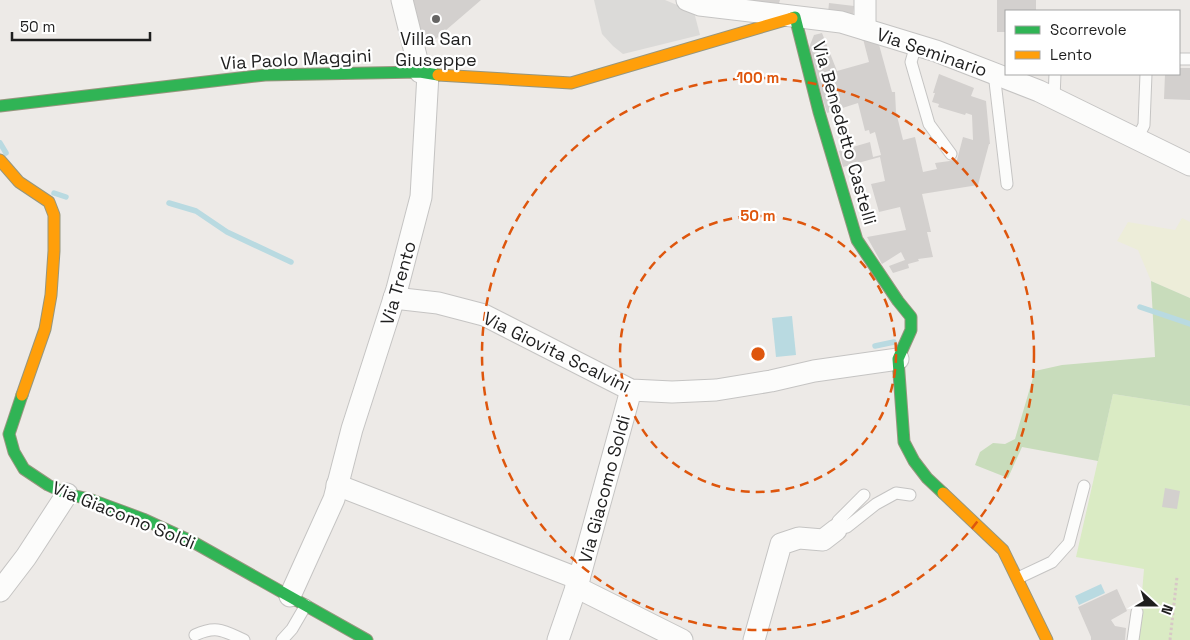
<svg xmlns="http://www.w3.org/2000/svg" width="1190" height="640" font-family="'Space Grotesk',sans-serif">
<rect width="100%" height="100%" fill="#edeae7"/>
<path fill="#dbdad8" d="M 594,0 L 665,0 L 694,12 L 700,35 L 623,54 L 613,46 L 602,34 Z"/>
<path fill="#ededd9" d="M 1182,218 L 1190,222 L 1190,298 L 1151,281 L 1138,250 L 1117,241 L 1128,222 L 1175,230 Z"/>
<path fill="#daebc4" d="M 1113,394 L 1190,406 L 1190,640 L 1138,640 L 1144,569 L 1076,557 Z"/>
<path fill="#c8dcbb" d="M 1151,281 L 1190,298 L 1190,406 L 1113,394 L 1098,461 L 1022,447 L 1008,478 L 975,465 L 980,452 L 993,443 L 1005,444 L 1015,439 L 1035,371 L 1062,365 L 1155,357 Z"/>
<g fill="#b9dae1">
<path d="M 792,316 L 796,355 L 776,357 L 772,318 Z"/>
<path d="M 1101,584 L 1105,593 L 1079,605 L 1075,596 Z"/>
</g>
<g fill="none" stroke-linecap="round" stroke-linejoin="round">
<g stroke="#b9dae1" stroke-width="5.5">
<path d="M 0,143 L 6,153"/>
<path d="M 54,193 L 66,197"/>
<path d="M 169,203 L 196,211 L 227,232 L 291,262"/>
<path d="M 1140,307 L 1190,324"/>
<path d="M 875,346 L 894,342"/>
</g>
</g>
<g fill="#d3d0ce">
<path d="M 410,0 L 481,0 L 431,43 L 429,39 L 418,42 Z"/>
<path d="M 737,0 L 780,0 L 777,10 Z"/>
<path d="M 997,0 L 1036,0 L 1036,11 L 1006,11 L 1006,32 L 997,32 Z"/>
<path d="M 829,3 L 854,6 L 852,20 L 828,13 Z"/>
<path d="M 822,33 L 837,71 L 869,62 L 862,35 L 878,41 L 892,92 L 895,92 L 896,112 L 903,140 L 915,137 L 923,172 L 937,169 L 935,163 L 957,160 L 963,137 L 973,140 L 972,115 L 966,113 L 965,115 L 938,107 L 939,104 L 932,102 L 935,93 L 933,93 L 939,74 L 974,88 L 971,96 L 986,101 L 990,144 L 989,144 L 978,185 L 922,194 L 931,232 L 927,232 L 933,257 L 918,259 L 919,261 L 908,264 L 909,268 L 893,273 L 889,266 L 905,260 L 901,252 L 882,264 L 867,237 L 906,230 L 900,207 L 879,212 L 871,184 L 885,181 L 880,157 L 843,167 L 839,151 L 870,142 L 873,157 L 881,155 L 875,132 L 870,134 L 869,130 L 865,131 L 858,103 L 827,113 L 808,50 L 814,35 Z"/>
<path d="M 1179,68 L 1190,68 L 1190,100 L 1164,99 L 1165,74 L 1179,74 Z"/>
<path d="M 1165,488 L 1180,491 L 1177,509 L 1162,507 Z"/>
<path d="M 1117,589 L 1127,611 L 1111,620 L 1115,626 L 1126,628 L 1125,640 L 1091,640 L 1091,637 L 1078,607 Z"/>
</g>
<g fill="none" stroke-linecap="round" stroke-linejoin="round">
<g stroke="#c5c4c3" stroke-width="13">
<g id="lane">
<path d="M 916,45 L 911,62 L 929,124 L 951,154"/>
<path d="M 1179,59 L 1190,59"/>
<path d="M 994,73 L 1007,184"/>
<path d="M 1054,98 L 1055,74"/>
<path d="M 1137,139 L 1144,125 L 1146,74"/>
<path d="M 864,495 L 838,521 L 836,530 L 847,527 L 876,504 L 896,493 L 910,495"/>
<path d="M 1018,578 L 1052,562 L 1069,543 L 1084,486"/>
<path d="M 195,635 C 217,625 224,631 244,640"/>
<path d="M 282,640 L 292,629 L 306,605"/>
<path d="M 1133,640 L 1137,612"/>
</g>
</g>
<g stroke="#c5c4c3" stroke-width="23">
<g id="street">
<path d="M 402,0 L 420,72"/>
<path d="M 687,0 L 700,5 L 841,22 L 936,51 L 1039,91 L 1190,165"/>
<path d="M 865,29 L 865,0"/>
<path d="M 394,298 L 438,303 L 484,315 L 631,390 L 672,392 L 716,390 L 771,381 L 814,371 L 898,359"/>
<path d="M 337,485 L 579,579"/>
<path d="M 576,587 L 682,640"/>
<path d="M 0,591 L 26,557 L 67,494"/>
<path d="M 290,596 L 334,499 L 352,429 L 397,289 L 421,197 L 428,74"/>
<path d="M 558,640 L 579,579 L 631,390"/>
<path d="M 754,640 L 781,544 L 799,538 L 823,540 L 836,530"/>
</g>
</g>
<g stroke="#96967e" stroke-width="13">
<g id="fast">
<path d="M 792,18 L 795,17 L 819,112 L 857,240 L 898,301 L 911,317 L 911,330 L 898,359 L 904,442 L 914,461 L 927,478 L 943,493"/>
<path d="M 0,106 L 265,75 L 420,72 L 438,75"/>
<path d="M 22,395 L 9,434 L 14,452 L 24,469 L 48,485 L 67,494 L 89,499 L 143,519 L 193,542 L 367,640"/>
</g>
</g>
<g stroke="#96967e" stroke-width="13">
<g id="slow">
<path d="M 438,75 L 571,83 L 792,18"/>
<path d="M 0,160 L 19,182 L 49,202 L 54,215 L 54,251 L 51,295 L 45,329 L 22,395"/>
<path d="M 943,493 L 1003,550 L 1047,640"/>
</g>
</g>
<path stroke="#d7c8c6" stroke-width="3" stroke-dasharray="2.5 2.5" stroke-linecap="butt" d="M 1170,640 L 1177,577"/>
<use href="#lane" stroke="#fcfcfb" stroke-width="11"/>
<use href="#street" stroke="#fcfcfb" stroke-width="21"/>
<use href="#fast" stroke="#30b455" stroke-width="11"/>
<use href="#slow" stroke="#ff9f0a" stroke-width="11"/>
</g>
<g fill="none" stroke="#de560d" stroke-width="2.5" stroke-dasharray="9 6">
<circle cx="758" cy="354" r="138"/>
<circle cx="758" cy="354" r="276"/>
</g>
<circle fill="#666564" stroke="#fff" stroke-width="2" cx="436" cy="19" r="5"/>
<g text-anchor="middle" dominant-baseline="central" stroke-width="4.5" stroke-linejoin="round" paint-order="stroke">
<g font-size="18" fill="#1e1e1e" stroke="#fff">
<text x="436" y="38">Villa San<tspan x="436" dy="21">Giuseppe</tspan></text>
</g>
<g font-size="18" fill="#1e1e1e" stroke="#fff">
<text transform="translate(932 52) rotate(19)">Via Seminario</text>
<text transform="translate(296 59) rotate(-3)">Via Paolo Maggini</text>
<text transform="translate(845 133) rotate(74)">Via Benedetto Castelli</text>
<text transform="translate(398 283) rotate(-74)">Via Trento</text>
<text transform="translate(557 352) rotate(26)">Via Giovita Scalvini</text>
<text transform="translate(604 489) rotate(-75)">Via Giacomo Soldi</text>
<text transform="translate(124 515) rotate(22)">Via Giacomo Soldi</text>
</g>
</g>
<circle cx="758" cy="354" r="8" fill="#de560d" stroke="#fff" stroke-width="2.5"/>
<g font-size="15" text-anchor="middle" font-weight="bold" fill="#de560d" stroke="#fff" stroke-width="4.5" stroke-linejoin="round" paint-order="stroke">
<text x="758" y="83">100 m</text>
<text x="758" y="221">50 m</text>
</g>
<rect x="1005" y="10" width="175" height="65" fill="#ffffff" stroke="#a5a5a5"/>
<rect x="1015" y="26" width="25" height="8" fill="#30b455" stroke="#a5a5a5"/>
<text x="1050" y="35" font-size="15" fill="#1e1e1e">Scorrevole</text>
<rect x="1015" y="51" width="25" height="8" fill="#ff9f0a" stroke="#a5a5a5"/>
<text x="1050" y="60" font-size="15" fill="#1e1e1e">Lento</text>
<g transform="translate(1155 605) rotate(111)" stroke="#ffffff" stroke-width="4" paint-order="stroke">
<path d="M0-4L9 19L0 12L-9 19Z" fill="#1e1e1e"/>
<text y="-8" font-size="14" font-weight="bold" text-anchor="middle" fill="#1e1e1e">N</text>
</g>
<path d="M12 32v8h138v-8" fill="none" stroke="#1e1e1e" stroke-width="2.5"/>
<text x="20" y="32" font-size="15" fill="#1e1e1e" stroke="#ffffff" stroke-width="4" paint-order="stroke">50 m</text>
</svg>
